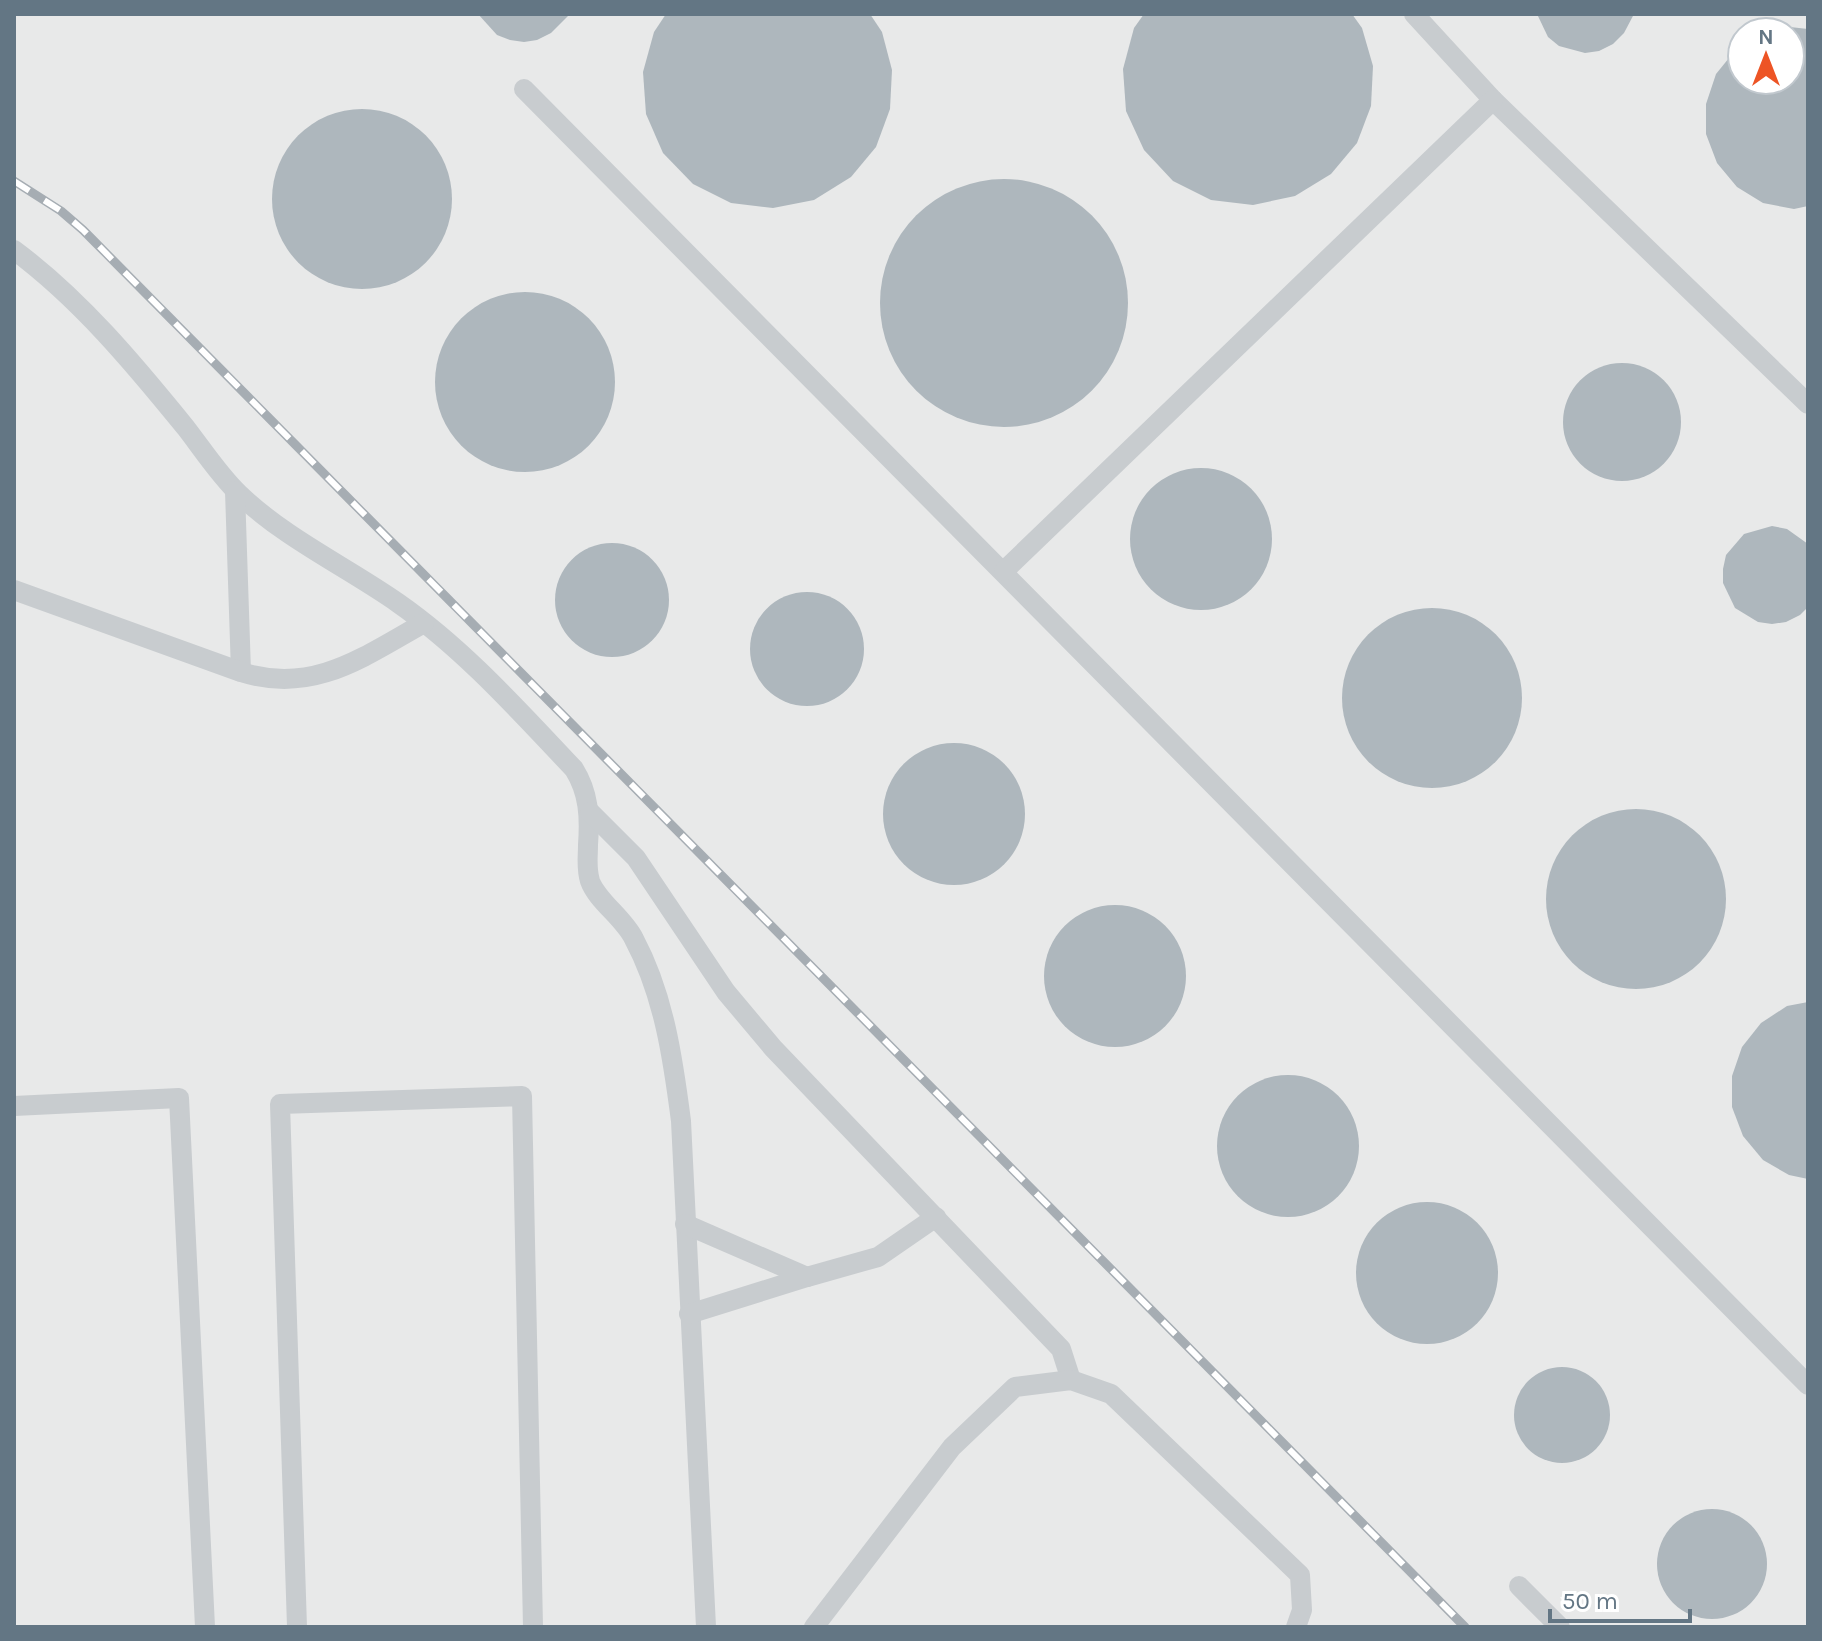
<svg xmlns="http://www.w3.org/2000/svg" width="1822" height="1641" font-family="Karla,sans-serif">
<rect width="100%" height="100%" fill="#fafaf8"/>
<path fill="#e8e9e9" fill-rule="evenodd" d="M 14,14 L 1808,14 L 1808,1627 L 14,1627 ZM 1742,32 L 1790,32 L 1790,80 L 1742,80 Z"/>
<g fill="#aeb7bd">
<path d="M 478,14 L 570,14 L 551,33 L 537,40 L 524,42 L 510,40 L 497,35 Z"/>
<path d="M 666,14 L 870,14 L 882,32 L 892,70 L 890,109 L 876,147 L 851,177 L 814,200 L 773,208 L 731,203 L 693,184 L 663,153 L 646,114 L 643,72 L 654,32 Z"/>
<path d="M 1144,14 L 1352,14 L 1362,28 L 1373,66 L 1371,106 L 1357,143 L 1331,174 L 1295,196 L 1253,205 L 1211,200 L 1173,181 L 1144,150 L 1126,111 L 1123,69 L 1134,28 Z"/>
<path d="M 1537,14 L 1634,14 L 1624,33 L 1613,44 L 1599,51 L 1585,53 L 1559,46 L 1548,37 Z"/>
<path d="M 1790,27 L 1808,29 L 1808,206 L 1794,209 L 1763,203 L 1737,187 L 1717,163 L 1706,134 L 1706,104 L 1716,74 L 1742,42 L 1742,80 L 1790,80 Z"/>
<circle cx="362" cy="199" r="90"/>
<circle cx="1004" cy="303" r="124"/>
<circle cx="525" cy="382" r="90"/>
<circle cx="1622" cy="422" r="59"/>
<circle cx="1201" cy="539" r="71"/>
<path d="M 1772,526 L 1787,529 L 1808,544 L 1808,607 L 1800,615 L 1786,622 L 1772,624 L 1758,622 L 1735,608 L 1723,583 L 1723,569 L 1726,555 L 1744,534 Z"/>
<circle cx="612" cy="600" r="57"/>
<circle cx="807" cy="649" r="57"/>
<circle cx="1432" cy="698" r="90"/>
<circle cx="954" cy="814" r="71"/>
<circle cx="1636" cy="899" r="90"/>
<circle cx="1115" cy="976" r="71"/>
<path d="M 1808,1002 L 1808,1179 L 1789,1175 L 1763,1160 L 1743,1136 L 1732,1107 L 1732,1076 L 1742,1047 L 1761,1023 L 1787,1006 Z"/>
<circle cx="1288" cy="1146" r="71"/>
<circle cx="1427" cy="1273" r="71"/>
<circle cx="1562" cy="1415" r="48"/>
<circle cx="1712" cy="1564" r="55"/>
</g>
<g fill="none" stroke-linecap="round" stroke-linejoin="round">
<g stroke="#c8cccf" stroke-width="20">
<path d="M 1414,14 L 1493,100 L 1808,404"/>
<path d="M 524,89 L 1808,1385"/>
<path d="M 14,250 C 80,299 134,364 186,428 C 203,450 219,475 239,494 C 286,539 345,566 398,603 C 464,649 519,711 574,769 C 589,793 590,817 588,845 C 588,858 586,868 590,881 C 597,901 624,918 634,939 C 664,995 673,1059 681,1121 L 706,1627"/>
<path d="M 235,491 L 241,672"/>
<path d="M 1004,571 L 1493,100"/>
<path d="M 14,590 L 241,672 C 313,695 363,657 424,623"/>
<path d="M 590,812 L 636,858 L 726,992 L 773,1048 L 1061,1349 L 1071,1380"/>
<path d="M 14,1106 L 179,1098 L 205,1627"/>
<path d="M 685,1224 L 807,1277 L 689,1314"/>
<path d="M 807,1277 L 878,1257 L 936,1217"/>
<path d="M 1519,1586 L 1560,1627"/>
<path d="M 297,1627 L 280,1104 L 522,1096 L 533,1627"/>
<path d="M 814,1627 L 952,1447 L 1015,1387 L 1071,1380 L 1111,1394 L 1300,1575 L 1302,1610 L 1296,1627"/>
</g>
<g stroke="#a6adb3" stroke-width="9">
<path id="rail" d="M 14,181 L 61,211 L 83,230 L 1465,1627"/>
</g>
<use href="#rail" stroke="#fff" stroke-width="6" stroke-dasharray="18" stroke-linecap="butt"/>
</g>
<rect width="1822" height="1641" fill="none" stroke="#637684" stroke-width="32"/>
<g transform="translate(1766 56)"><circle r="38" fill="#ffffff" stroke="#c1c8ce" stroke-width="2"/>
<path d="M0-6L14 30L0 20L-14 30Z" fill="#ed5425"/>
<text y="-12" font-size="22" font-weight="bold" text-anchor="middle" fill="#637684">N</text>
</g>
<path d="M1550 1609v12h140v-12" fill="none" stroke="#637684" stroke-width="4"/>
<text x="1562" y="1609" font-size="24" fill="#637684" stroke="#ffffff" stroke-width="6" paint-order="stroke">50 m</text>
</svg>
